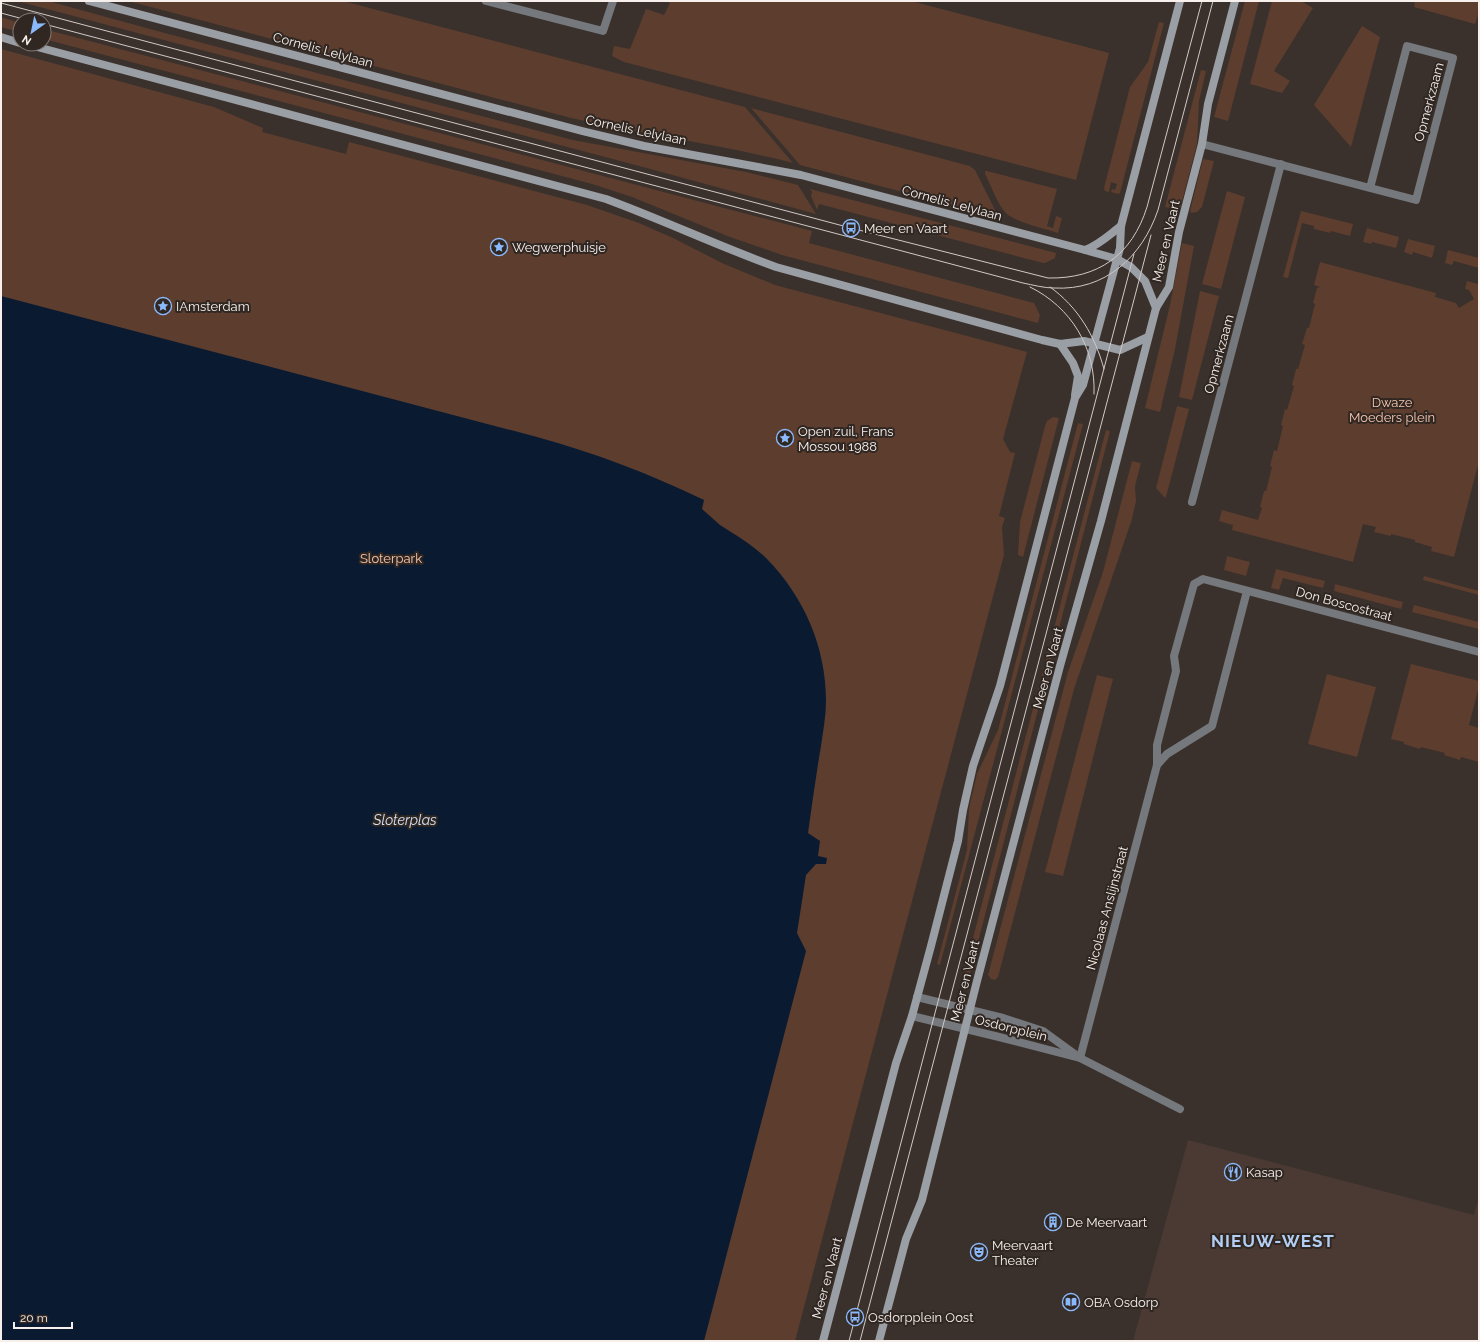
<svg xmlns="http://www.w3.org/2000/svg" width="1480" height="1342" font-family="Raleway,sans-serif">
<rect width="100%" height="100%" fill="#3a312c"/>
<path fill="#4a3a33" d="M 1188,1140 L 1474,1215 L 1479,1197 L 1479,1341 L 1133,1341 Z"/>
<g fill="#5c3d2e">
<path d="M 17,1 L 48,1 L 161,32 L 573,140 L 746,172 L 798,185 L 816,214 L 654,170 Z"/>
<path d="M 128,1 L 343,1 L 745,107 L 793,163 C 720,144 645,135 571,118 Z"/>
<path d="M 663,1 L 911,1 L 1109,53 L 1076,180 L 624,62 L 612,56 L 614,46 L 630,49 L 646,9 L 664,15 L 670,3 Z"/>
<path d="M 1245,1 L 1259,1 L 1228,121 L 1214,117 Z"/>
<path d="M 1272,1 L 1301,1 L 1313,8 L 1274,71 L 1290,81 L 1282,93 L 1250,84 Z"/>
<path d="M 1415,1 L 1479,1 L 1479,11 L 1475,24 L 1414,7 Z"/>
<path d="M 1,17 L 20,23 L 20,32 L 1,27 Z"/>
<path d="M 1159,22 L 1164,23 L 1120,193 L 1118,194 L 1111,192 L 1112,189 L 1115,190 L 1117,184 L 1111,182 L 1109,192 L 1105,191 L 1104,188 L 1130,87 L 1148,62 Z"/>
<path d="M 1362,26 L 1380,37 L 1351,147 L 1314,105 Z"/>
<path d="M 44,29 L 812,231 L 809,243 L 1034,303 L 1040,315 L 1038,323 L 782,255 L 730,237 L 632,197 L 592,184 L 44,39 Z"/>
<path d="M 1,49 L 214,107 L 263,128 L 262,132 L 346,154 L 349,142 L 587,205 L 639,223 L 673,238 L 722,263 L 775,285 L 1027,352 L 1003,439 L 1010,452 L 1015,453 L 999,516 L 1005,518 L 1002,527 L 1004,555 L 795,1341 L 621,1341 L 1,1001 Z"/>
<path d="M 1201,70 L 1206,71 L 1199,101 L 1197,144 L 1180,209 L 1178,210 L 1165,207 Z"/>
<path d="M 751,108 L 970,166 L 975,170 L 996,212 L 996,215 L 994,216 L 800,165 Z"/>
<path d="M 1203,159 L 1214,161 L 1202,207 L 1197,212 L 1191,213 L 1190,211 Z"/>
<path d="M 987,171 L 1057,189 L 1047,226 L 1053,228 L 1056,216 L 1062,218 L 1058,233 C 1045,229 1015,222 1006,213 C 997,204 991,185 985,174 L 985,171 Z"/>
<path d="M 810,189 L 1056,253 L 1055,258 L 1045,263 L 1043,263 L 819,204 L 817,210 L 811,196 L 812,192 Z"/>
<path d="M 1227,191 L 1245,197 L 1221,289 L 1202,284 Z"/>
<path d="M 1301,211 L 1353,224 L 1350,236 L 1331,231 L 1330,233 L 1314,229 L 1314,226 L 1302,223 L 1288,278 L 1283,277 Z"/>
<path d="M 1367,228 L 1399,237 L 1396,248 L 1372,242 L 1371,244 L 1363,242 Z"/>
<path d="M 1408,239 L 1435,246 L 1432,258 L 1413,252 L 1412,255 L 1404,252 Z"/>
<path d="M 1182,243 L 1194,246 L 1175,349 L 1160,412 L 1145,408 L 1170,305 Z"/>
<path d="M 1448,250 L 1479,258 L 1479,268 L 1454,261 L 1452,265 L 1445,263 Z"/>
<path d="M 1320,262 L 1436,293 L 1435,297 L 1456,303 L 1459,308 L 1474,299 L 1469,290 L 1465,289 L 1467,281 L 1478,284 L 1479,282 L 1479,461 L 1454,557 L 1431,551 L 1432,547 L 1415,542 L 1415,540 L 1391,534 L 1391,536 L 1374,532 L 1376,527 L 1363,524 L 1353,562 L 1232,530 L 1233,525 L 1219,521 L 1222,510 L 1258,520 L 1262,508 L 1260,507 L 1264,491 L 1266,491 L 1272,467 L 1270,466 L 1274,450 L 1277,451 L 1283,426 L 1281,425 L 1285,409 L 1287,410 L 1294,386 L 1292,385 L 1296,369 L 1298,369 L 1305,345 L 1302,344 L 1307,328 L 1309,328 L 1315,304 L 1313,303 L 1317,288 L 1320,287 L 1314,285 Z"/>
<path d="M 1200,291 L 1219,296 L 1192,400 L 1179,397 Z"/>
<path d="M 1177,406 L 1189,409 L 1166,497 L 1165,498 L 1156,488 Z"/>
<path d="M 1053,417 L 1059,418 L 1023,557 L 1018,555 L 1020,522 L 1045,426 L 1047,421 Z"/>
<path d="M 1078,423 L 1083,424 L 940,965 L 937,964 L 967,850 L 969,808 L 977,774 L 998,730 Z"/>
<path d="M 1106,430 L 1110,431 L 970,973 L 964,972 Z"/>
<path d="M 1132,461 L 1141,463 L 1135,486 L 1136,501 L 1132,519 L 1074,689 L 998,977 L 995,980 L 991,979 L 988,975 L 1068,672 L 1103,572 Z"/>
<path d="M 1227,556 L 1250,562 L 1246,576 L 1224,570 Z"/>
<path d="M 1276,569 L 1325,581 L 1323,588 L 1283,578 L 1279,590 L 1271,588 Z"/>
<path d="M 1424,576 L 1479,591 L 1479,595 L 1423,580 Z"/>
<path d="M 1335,584 L 1403,602 L 1401,609 L 1334,591 Z"/>
<path d="M 1414,605 L 1479,622 L 1479,629 L 1412,612 Z"/>
<path d="M 1411,664 L 1479,681 L 1479,686 L 1469,725 L 1479,728 L 1479,762 L 1461,757 L 1460,760 L 1444,755 L 1445,753 L 1421,747 L 1420,749 L 1404,744 L 1404,742 L 1391,739 Z"/>
<path d="M 1327,674 L 1376,687 L 1357,757 L 1308,744 Z"/>
<path d="M 1097,675 L 1113,679 L 1063,876 L 1045,872 Z"/>
</g>
<path fill="#091a31" d="M 1,296 L 537,437 C 595,453 650,474 704,500 L 702,509 C 708,514 714,520 720,525 C 737,536 753,545 767,559 C 804,597 826,647 826,701 C 826,716 823,731 821,746 C 816,775 812,804 808,833 L 820,841 L 818,856 L 827,858 L 826,864 L 816,864 L 806,875 L 797,933 L 806,951 L 704,1341 L 1,1341 Z"/>
<g fill="none" stroke-linecap="round" stroke-linejoin="round">
<g stroke="#75787c" stroke-width="8">
<path d="M 486,1 L 603,31 L 613,1"/>
<path d="M 1202,144 L 1416,200 L 1453,58 L 1407,46 L 1370,188"/>
<path d="M 1192,502 L 1281,164"/>
<path d="M 1157,765 L 1167,754 L 1212,726 L 1247,591"/>
<path d="M 917,997 L 1003,1018 L 1043,1031 L 1080,1058 L 1180,1109"/>
<path d="M 912,1016 L 999,1037 L 1076,1057"/>
<path d="M 1080,1058 L 1157,765 L 1157,745 L 1176,671 L 1174,656 L 1194,584 L 1203,579 L 1479,652"/>
</g>
<g stroke="#9a9ea5" stroke-width="8">
<path d="M 89,1 L 582,131 L 644,146 L 801,175 L 1085,250 L 1117,259 L 1131,267 L 1145,281 L 1156,308"/>
<path d="M 1,37 L 20,43"/>
<path d="M 26,44 L 606,199 C 663,220 718,246 776,267 L 1042,340 L 1060,344 L 1084,341 L 1120,350 L 1148,337"/>
<path d="M 1085,250 C 1099,245 1109,235 1121,226"/>
<path d="M 1060,344 L 1073,363 L 1078,376 L 1075,395"/>
<path d="M 823,1341 L 896,1063 L 912,1016 L 931,946 L 958,841 L 963,810 L 973,766 L 1000,686 L 1075,398 L 1083,385 L 1120,248 L 1121,226 L 1180,1"/>
<path d="M 879,1341 L 906,1239 L 922,1200 L 977,981 L 1060,666 L 1101,521 L 1156,308 L 1169,287 L 1179,232 L 1202,144 L 1208,104 L 1235,1"/>
</g>
<g stroke="#d1c9c6" stroke-width="1">
<path d="M 1,3 L 851,228 L 1048,278 C 1098,279 1132,255 1147,207 L 1202,1"/>
<path d="M 1,13 L 27,20"/>
<path d="M 44,24 L 1023,283 C 1033,285 1044,288 1054,288 C 1105,291 1142,257 1158,210 L 1213,1"/>
<path d="M 1030,287 C 1071,307 1096,348 1094,394"/>
<path d="M 1050,287 C 1078,307 1095,336 1104,369"/>
<path d="M 849,1341 L 1134,254"/>
<path d="M 860,1341 L 1151,235"/>
</g>
</g>
<defs>
<g id="bus-ring" transform="scale(0.9)"><circle r="9.5" fill="#302722" stroke="#8bbafc" stroke-width="1.5"/><path d="M-5-6H5V4H4V6H2V4H-2V6H-4V4H-5ZM-3.5-4V0h7V-4ZM-3.5 1.2v1.5H-2V1.2ZM2 1.2v1.5H3.5V1.2Z" fill="#8bbafc"/></g>
<g id="sight-ring" transform="scale(0.9)"><circle r="9.5" fill="#302722" stroke="#8bbafc" stroke-width="1.5"/><path d="M0-6L1.8-2.2L6-1.7L2.9 1.2L3.7 5.4L0 3.3L-3.7 5.4L-2.9 1.2L-6-1.7L-1.8-2.2Z" fill="#8bbafc"/></g>
<g id="restaurant-ring" transform="scale(0.9)"><circle r="9.5" fill="#302722" stroke="#8bbafc" stroke-width="1.5"/><path d="M-5-6h1v4h1v-4h1v4h1v-4h1v5L-1.5 .5V6h-2V.5L-5-1ZM5-6V6H3V1.5H1.5Q1.5-4 5-6Z" fill="#8bbafc"/></g>
<g id="building-ring" transform="scale(0.9)"><circle r="9.5" fill="#302722" stroke="#8bbafc" stroke-width="1.5"/><path d="M-4-6H4V6H1V3H-1V6H-4ZM-2.5-4.3h1.7v1.8h-1.7ZM.8-4.3h1.7v1.8H.8ZM-2.5-1h1.7V.8h-1.7ZM.8-1h1.7V.8H.8Z" fill="#8bbafc"/></g>
<g id="theatre-ring" transform="scale(0.9)"><circle r="9.5" fill="#302722" stroke="#8bbafc" stroke-width="1.5"/><path d="M-5-5.5Q0-4 5-5.5V0Q5 5 0 6Q-5 5-5 0ZM-3.3-2.5H-1v1.5H-3.3ZM1-2.5H3.3v1.5H1ZM-2.8 1Q0 5.5 2.8 1Z" fill="#8bbafc"/></g>
<g id="library-ring" transform="scale(0.9)"><circle r="9.5" fill="#302722" stroke="#8bbafc" stroke-width="1.5"/><path d="M-6-4Q-3-5.5-.7-3.5V5Q-3 3-6 4ZM6-4Q3-5.5 .7-3.5V5Q3 3 6 4Z" fill="#8bbafc"/></g>
</defs>
<g fill-rule="evenodd">
<use href="#bus-ring" x="851" y="228"/>
<use href="#sight-ring" x="499" y="247"/>
<use href="#sight-ring" x="163" y="306"/>
<use href="#sight-ring" x="785" y="438"/>
<use href="#restaurant-ring" x="1233" y="1172"/>
<use href="#building-ring" x="1053" y="1222"/>
<use href="#theatre-ring" x="979" y="1252"/>
<use href="#library-ring" x="1071" y="1302"/>
<use href="#bus-ring" x="855" y="1317"/>
</g>
<g text-anchor="middle" dominant-baseline="central" stroke-width="4" stroke-linejoin="round" paint-order="stroke">
<g font-size="13" fill="#f7f0ed" stroke="#302722">
<text transform="translate(323 50) rotate(15)">Cornelis Lelylaan</text>
<text transform="translate(1429 102) rotate(-75)">Opmerkzaam</text>
<text transform="translate(636 130) rotate(12)">Cornelis Lelylaan</text>
<text transform="translate(952 203) rotate(15)">Cornelis Lelylaan</text>
<text transform="translate(1166 241) rotate(-77)">Meer en Vaart</text>
<text transform="translate(1219 354) rotate(-75)">Opmerkzaam</text>
<text transform="translate(1344 604) rotate(15)">Don Boscostraat</text>
<text transform="translate(1048 668) rotate(-75)">Meer en Vaart</text>
<text transform="translate(1107 908) rotate(-75)">Nicolaas Anslijnstraat</text>
<text transform="translate(965 981) rotate(-76)">Meer en Vaart</text>
<text transform="translate(1011 1028) rotate(14)">Osdorpplein</text>
<text transform="translate(827 1278) rotate(-75)">Meer en Vaart</text>
</g>
<g font-size="13" fill="#f7f0ed" stroke="#302722" text-anchor="start">
<text x="864" y="228">Meer en Vaart</text>
<text x="512" y="247">Wegwerphuisje</text>
<text x="176" y="306">IAmsterdam</text>
<text x="798" y="431">Open zuil, Frans<tspan x="798" dy="15">Mossou 1988</tspan></text>
<text x="1246" y="1172">Kasap</text>
<text x="1066" y="1222">De Meervaart</text>
<text x="992" y="1245">Meervaart<tspan x="992" dy="15">Theater</tspan></text>
<text x="1084" y="1302">OBA Osdorp</text>
<text x="868" y="1317">Osdorpplein Oost</text>
</g>
<g font-size="13" fill="#f7c6af" stroke="#302722">
<text x="1392" y="402">Dwaze<tspan x="1392" dy="15">Moeders plein</tspan></text>
<text x="391" y="558">Sloterpark</text>
</g>
<g font-size="14" font-style="italic" fill="#d4e3f7" stroke="#302722">
<text x="405" y="820">Sloterplas</text>
</g>
<g font-size="17" font-weight="bold" letter-spacing="1" fill="#b3cef3" stroke="#302722">
<text x="1273" y="1241">NIEUW-WEST</text>
</g>
</g>
<rect width="1480" height="1342" fill="none" stroke="#f7f0ed" stroke-width="4"/>
<g transform="translate(32 32) rotate(213)"><circle r="19" fill="#302722" stroke="#807773"/>
<path d="M0-3L7 15L0 10L-7 15Z" fill="#8bbafc"/>
<text y="-6" font-size="11" font-weight="bold" text-anchor="middle" fill="#f7f0ed">N</text>
</g>
<path d="M14 1322v6h58v-6" fill="none" stroke="#f7f0ed" stroke-width="2"/>
<text x="20" y="1322" font-size="12" fill="#f7f0ed" stroke="#302722" stroke-width="3" paint-order="stroke">20 m</text>
</svg>
